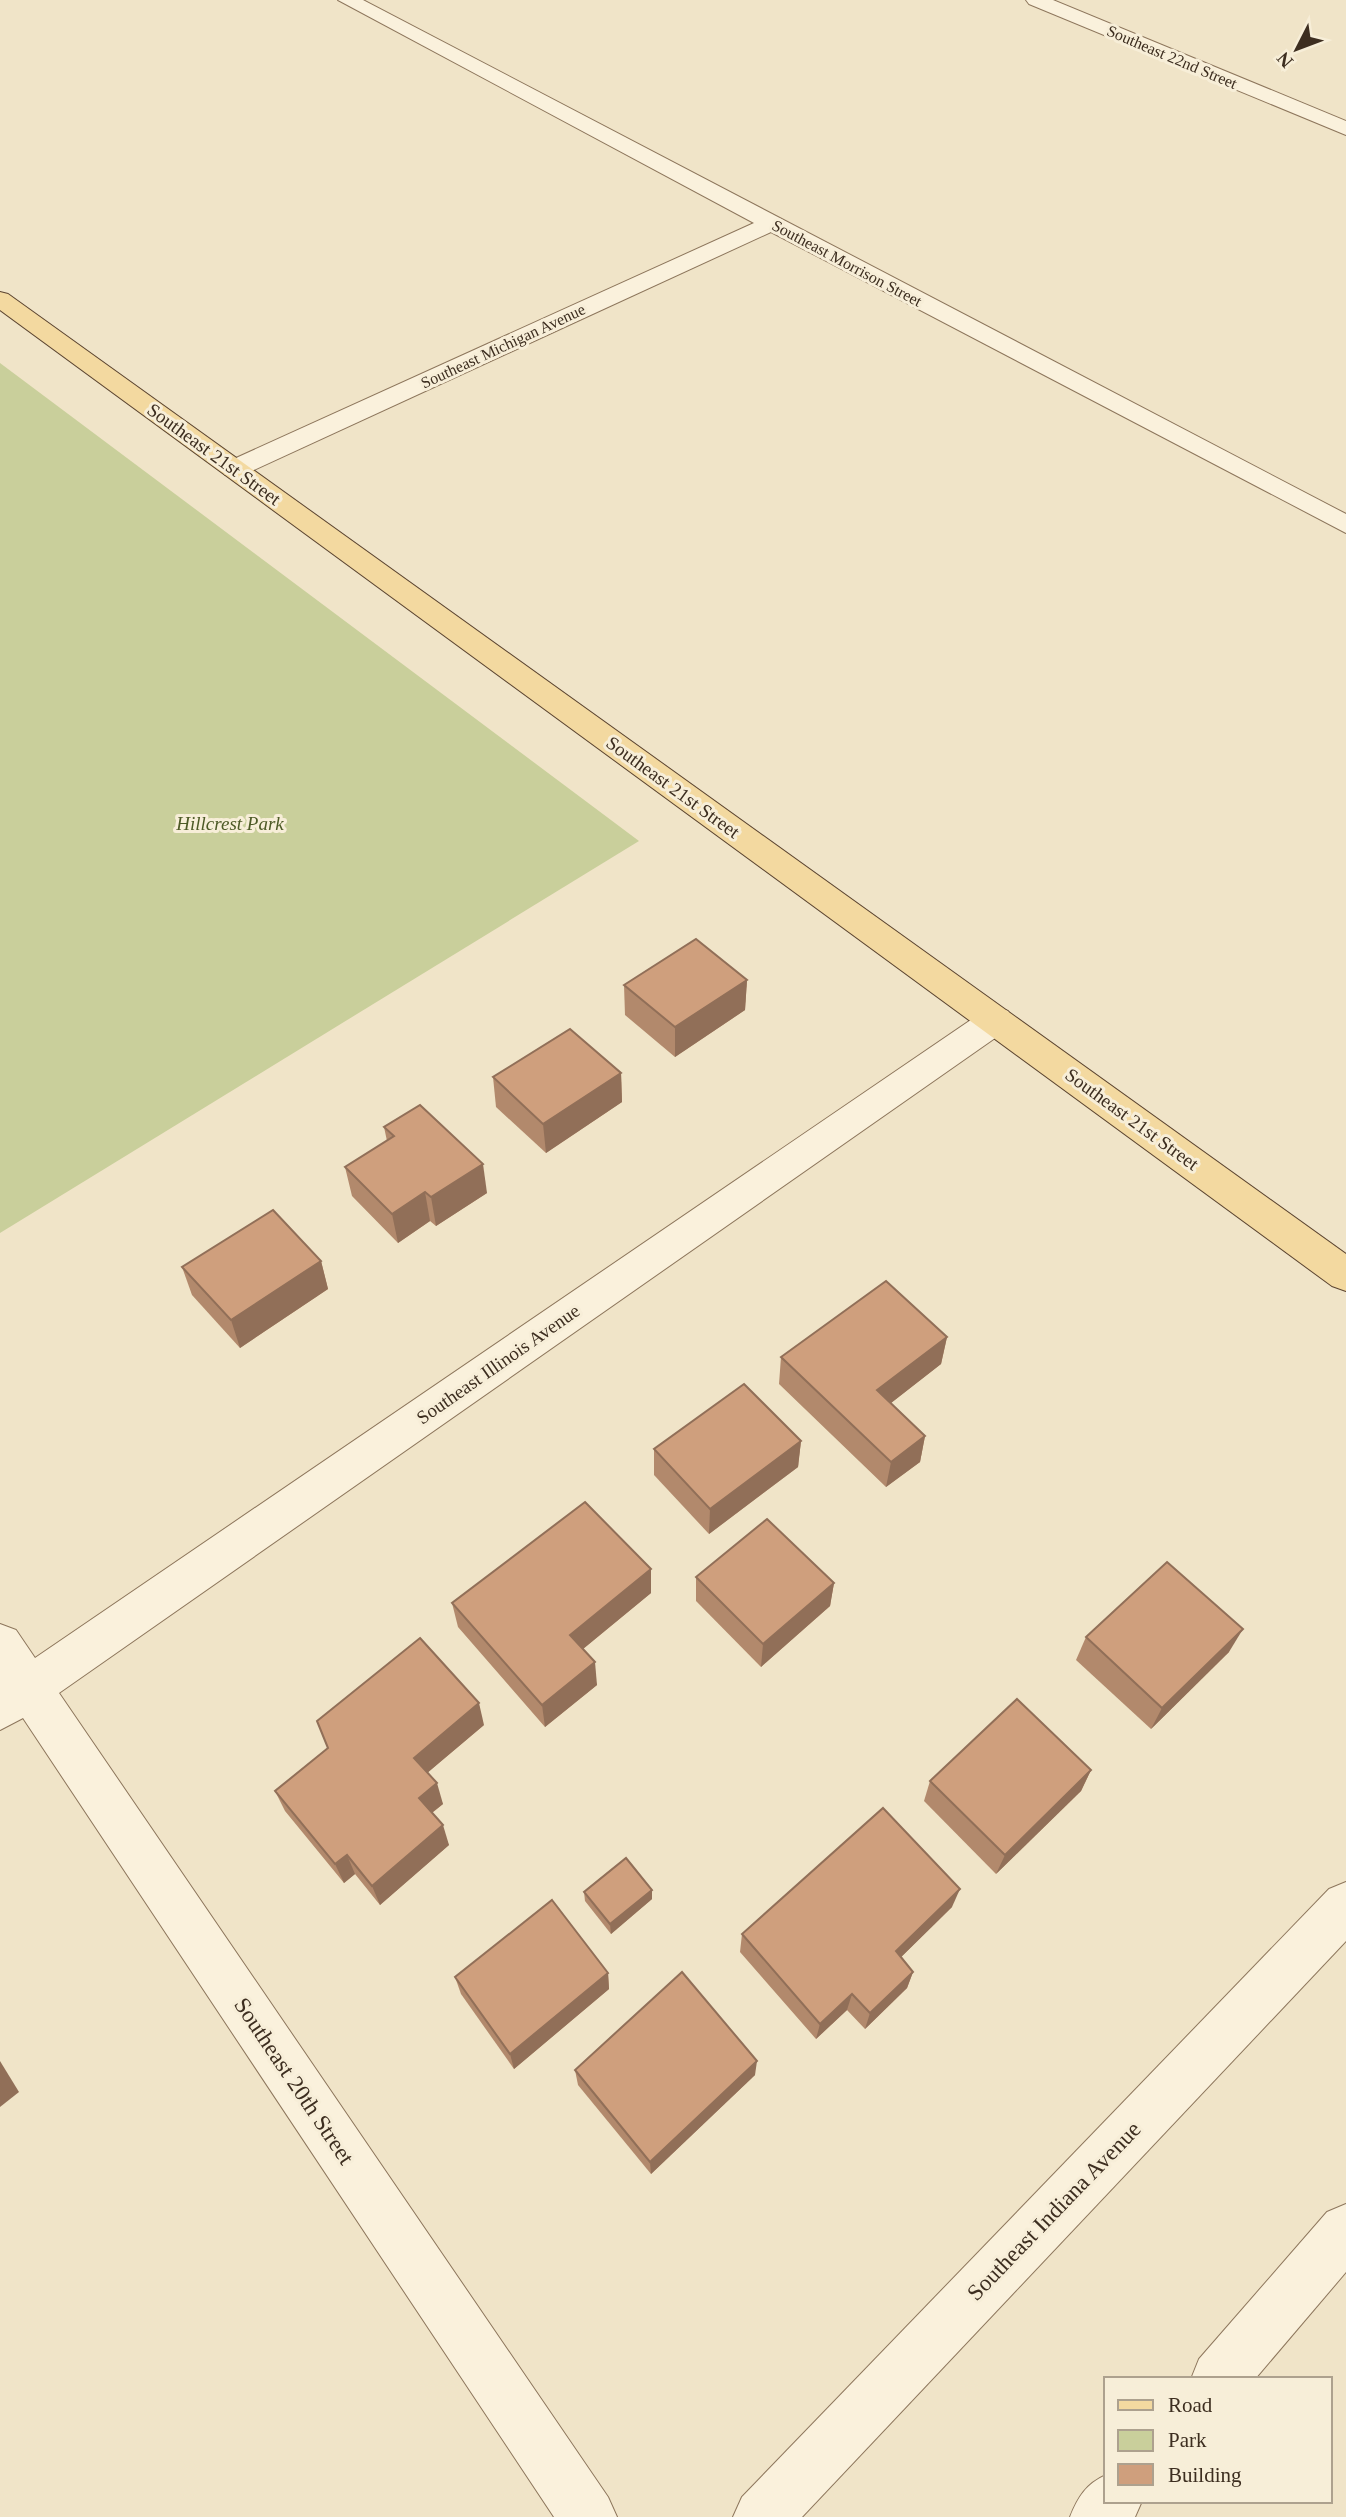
<svg xmlns="http://www.w3.org/2000/svg" width="1346" height="2517" font-family="'Times New Roman',serif">
<rect width="100%" height="100%" fill="#f0e4c8"/>
<path fill="#c9cf9b" d="M 0,363 L 639,841 L 0,1233 Z"/>
<g fill="none" stroke-linecap="round" stroke-linejoin="round">
<g stroke="#8d765c" stroke-width="2">
<g id="minor">
<path d="M 338,0 L 363,0 L 1346,514 L 1346,533 L 771,232 L 243,475 L 225,475 L 221,469 L 225,463 L 754,223 Z"/>
<path d="M 1026,0 L 1053,0 L 1346,121 L 1346,135 L 1029,4 Z"/>
<path d="M 996,1007 L 1008,1011 L 1013,1020 L 1008,1029 L 59,1693 L 608,2497 L 617,2517 L 554,2517 L 23,1718 L 0,1730 L 0,1624 L 16,1630 L 35,1658 L 984,1011 Z"/>
<path d="M 1346,1882 L 1346,1941 L 802,2517 L 733,2517 L 742,2497 L 1329,1889 Z"/>
<path d="M 1346,2204 L 1346,2272 L 1255,2379 L 1191,2379 L 1199,2359 L 1327,2212 Z"/>
<path d="M 1106,2475 L 1106,2501 L 1142,2501 L 1135,2517 L 1070,2517 C 1078,2497 1086,2484 1106,2475 Z"/>
</g>
</g>
<g stroke="#5b4430" stroke-width="2">
<path id="major" d="M 0,292 L 8,294 L 1346,1254 L 1346,1291 L 1332,1286 L 0,310 Z"/>
</g>
<use href="#minor" fill="#faf1dc" fill-rule="evenodd"/>
<use href="#major" fill="#f3d9a0" fill-rule="evenodd"/>
</g>
<g fill="#b2896c">
<path d="M 747,980 L 745,1010 L 675,1057 L 625,1015 L 624,985 Z"/>
<path d="M 621,1073 L 622,1102 L 546,1153 L 496,1107 L 493,1077 Z"/>
<path d="M 384,1127 L 487,1193 L 436,1226 L 430,1221 L 398,1243 L 352,1196 L 345,1167 L 387,1141 Z"/>
<path d="M 321,1261 L 328,1289 L 240,1348 L 192,1295 L 182,1267 Z"/>
<path d="M 947,1337 L 941,1364 L 891,1403 L 925,1436 L 920,1462 L 886,1487 L 779,1384 L 781,1357 Z"/>
<path d="M 801,1441 L 798,1467 L 709,1534 L 654,1475 L 654,1449 Z"/>
<path d="M 696,1577 L 834,1583 L 830,1606 L 761,1667 L 696,1601 Z"/>
<path d="M 651,1593 L 583,1649 L 597,1685 L 545,1727 L 458,1627 L 452,1603 Z"/>
<path d="M 1086,1637 L 1229,1652 L 1151,1729 L 1076,1660 Z"/>
<path d="M 484,1725 L 427,1773 L 443,1804 L 432,1813 L 449,1845 L 380,1905 L 355,1874 L 344,1883 L 285,1811 L 275,1791 L 328,1749 Z"/>
<path d="M 1091,1770 L 1081,1791 L 996,1874 L 924,1801 L 930,1781 Z"/>
<path d="M 584,1892 L 652,1899 L 611,1934 L 585,1901 Z"/>
<path d="M 952,1907 L 901,1957 L 913,1972 L 907,1988 L 865,2029 L 847,2010 L 816,2039 L 740,1952 L 742,1934 Z"/>
<path d="M 608,1973 L 609,1989 L 514,2069 L 461,1994 L 455,1977 Z"/>
<path d="M 575,2070 L 755,2075 L 651,2174 L 578,2085 Z"/>
</g>
<g fill="#916f58">
<path d="M 747,980 L 745,1010 L 675,1057 L 675,1027 Z"/>
<path d="M 621,1073 L 622,1102 L 546,1153 L 543,1124 Z"/>
<path d="M 483,1164 L 487,1193 L 436,1226 L 431,1197 Z"/>
<path d="M 425,1192 L 430,1221 L 398,1243 L 392,1214 Z"/>
<path d="M 321,1261 L 328,1289 L 240,1348 L 231,1320 Z"/>
<path d="M 947,1337 L 941,1364 L 873,1417 L 877,1390 Z"/>
<path d="M 925,1436 L 920,1462 L 886,1487 L 891,1462 Z"/>
<path d="M 801,1441 L 798,1467 L 709,1534 L 710,1509 Z"/>
<path d="M 651,1569 L 651,1593 L 572,1658 L 570,1635 Z"/>
<path d="M 834,1583 L 830,1606 L 761,1667 L 763,1644 Z"/>
<path d="M 1243,1629 L 1229,1652 L 1151,1729 L 1162,1708 Z"/>
<path d="M 595,1662 L 597,1685 L 545,1727 L 542,1705 Z"/>
<path d="M 479,1703 L 484,1725 L 420,1779 L 414,1758 Z"/>
<path d="M 1091,1770 L 1081,1791 L 996,1874 L 1005,1855 Z"/>
<path d="M 437,1783 L 443,1804 L 425,1818 L 419,1798 Z"/>
<path d="M 443,1825 L 449,1845 L 380,1905 L 372,1886 Z"/>
<path d="M 347,1855 L 355,1874 L 344,1883 L 335,1864 Z"/>
<path d="M 960,1889 L 952,1907 L 890,1968 L 896,1951 Z"/>
<path d="M 652,1890 L 652,1899 L 611,1934 L 610,1924 Z"/>
<path d="M 913,1972 L 907,1988 L 865,2029 L 870,2013 Z"/>
<path d="M 608,1973 L 609,1989 L 514,2069 L 510,2054 Z"/>
<path d="M 852,1994 L 847,2010 L 816,2039 L 820,2024 Z"/>
<path d="M 0,2061 L 19,2092 L 0,2107 Z"/>
<path d="M 757,2061 L 755,2075 L 651,2174 L 650,2162 Z"/>
</g>
<g fill="#cf9f7d" stroke="#916f58" stroke-width="2">
<path d="M 696,939 L 747,980 L 675,1027 L 624,985 Z"/>
<path d="M 570,1029 L 621,1073 L 543,1124 L 493,1077 Z"/>
<path d="M 420,1105 L 483,1164 L 431,1197 L 425,1192 L 392,1214 L 345,1167 L 394,1136 L 384,1127 Z"/>
<path d="M 273,1210 L 321,1261 L 231,1320 L 182,1267 Z"/>
<path d="M 886,1281 L 947,1337 L 877,1390 L 925,1436 L 891,1462 L 781,1357 Z"/>
<path d="M 744,1384 L 801,1441 L 710,1509 L 654,1449 Z"/>
<path d="M 585,1502 L 651,1569 L 570,1635 L 595,1662 L 542,1705 L 452,1603 Z"/>
<path d="M 767,1519 L 834,1583 L 763,1644 L 696,1577 Z"/>
<path d="M 1167,1562 L 1243,1629 L 1162,1708 L 1086,1637 Z"/>
<path d="M 420,1638 L 479,1703 L 414,1758 L 437,1783 L 419,1798 L 443,1825 L 372,1886 L 347,1855 L 335,1864 L 275,1791 L 328,1748 L 317,1721 Z"/>
<path d="M 1017,1699 L 1091,1770 L 1005,1855 L 930,1781 Z"/>
<path d="M 883,1808 L 960,1889 L 896,1951 L 913,1972 L 870,2013 L 852,1994 L 820,2024 L 742,1934 Z"/>
<path d="M 626,1858 L 652,1890 L 610,1924 L 584,1892 Z"/>
<path d="M 552,1900 L 608,1973 L 510,2054 L 455,1977 Z"/>
<path d="M 682,1972 L 757,2061 L 650,2162 L 575,2070 Z"/>
</g>
<g text-anchor="middle" dominant-baseline="central" stroke-width="6" stroke-linejoin="round" paint-order="stroke">
<g font-size="16" fill="#3d2e20" stroke="#f7eed8">
<text transform="translate(1172 57) rotate(23)">Southeast 22nd Street</text>
<text transform="translate(847 263) rotate(28)">Southeast Morrison Street</text>
<text transform="translate(503 346) rotate(-25)">Southeast Michigan Avenue</text>
</g>
<g font-size="19" fill="#3d2e20" stroke="#f7eed8">
<text transform="translate(214 454) rotate(36)">Southeast 21st Street</text>
<text transform="translate(673 787) rotate(36)">Southeast 21st Street</text>
<text transform="translate(1132 1119) rotate(36)">Southeast 21st Street</text>
<text transform="translate(498 1364) rotate(-35)">Southeast Illinois Avenue</text>
</g>
<g font-size="19" font-style="italic" fill="#4d5a26" stroke="#f7eed8">
<text x="230" y="823">Hillcrest Park</text>
</g>
<g font-size="23" fill="#3d2e20" stroke="#f7eed8">
<text transform="translate(294 2081) rotate(56)">Southeast 20th Street</text>
<text transform="translate(1054 2211) rotate(-46)">Southeast Indiana Avenue</text>
</g>
</g>
<rect x="1104" y="2377" width="228" height="126" fill="#f7eed8" stroke="#ada18e" stroke-width="2"/>
<rect x="1118" y="2400" width="35" height="10" fill="#f3d9a0" stroke="#ada18e" stroke-width="2"/>
<text x="1168" y="2412" font-size="21" fill="#3d2e20">Road</text>
<rect x="1118" y="2430" width="35" height="21" fill="#c9cf9b" stroke="#ada18e" stroke-width="2"/>
<text x="1168" y="2447" font-size="21" fill="#3d2e20">Park</text>
<rect x="1118" y="2464" width="35" height="21" fill="#cf9f7d" stroke="#ada18e" stroke-width="2"/>
<text x="1168" y="2482" font-size="21" fill="#3d2e20">Building</text>
<g transform="translate(1297 49) rotate(228)" stroke="#f7eed8" stroke-width="5" paint-order="stroke">
<path d="M0-5L12 26L0 18L-12 26Z" fill="#3d2e20"/>
<text y="-10" font-size="19" font-weight="bold" text-anchor="middle" fill="#3d2e20">N</text>
</g>
</svg>
